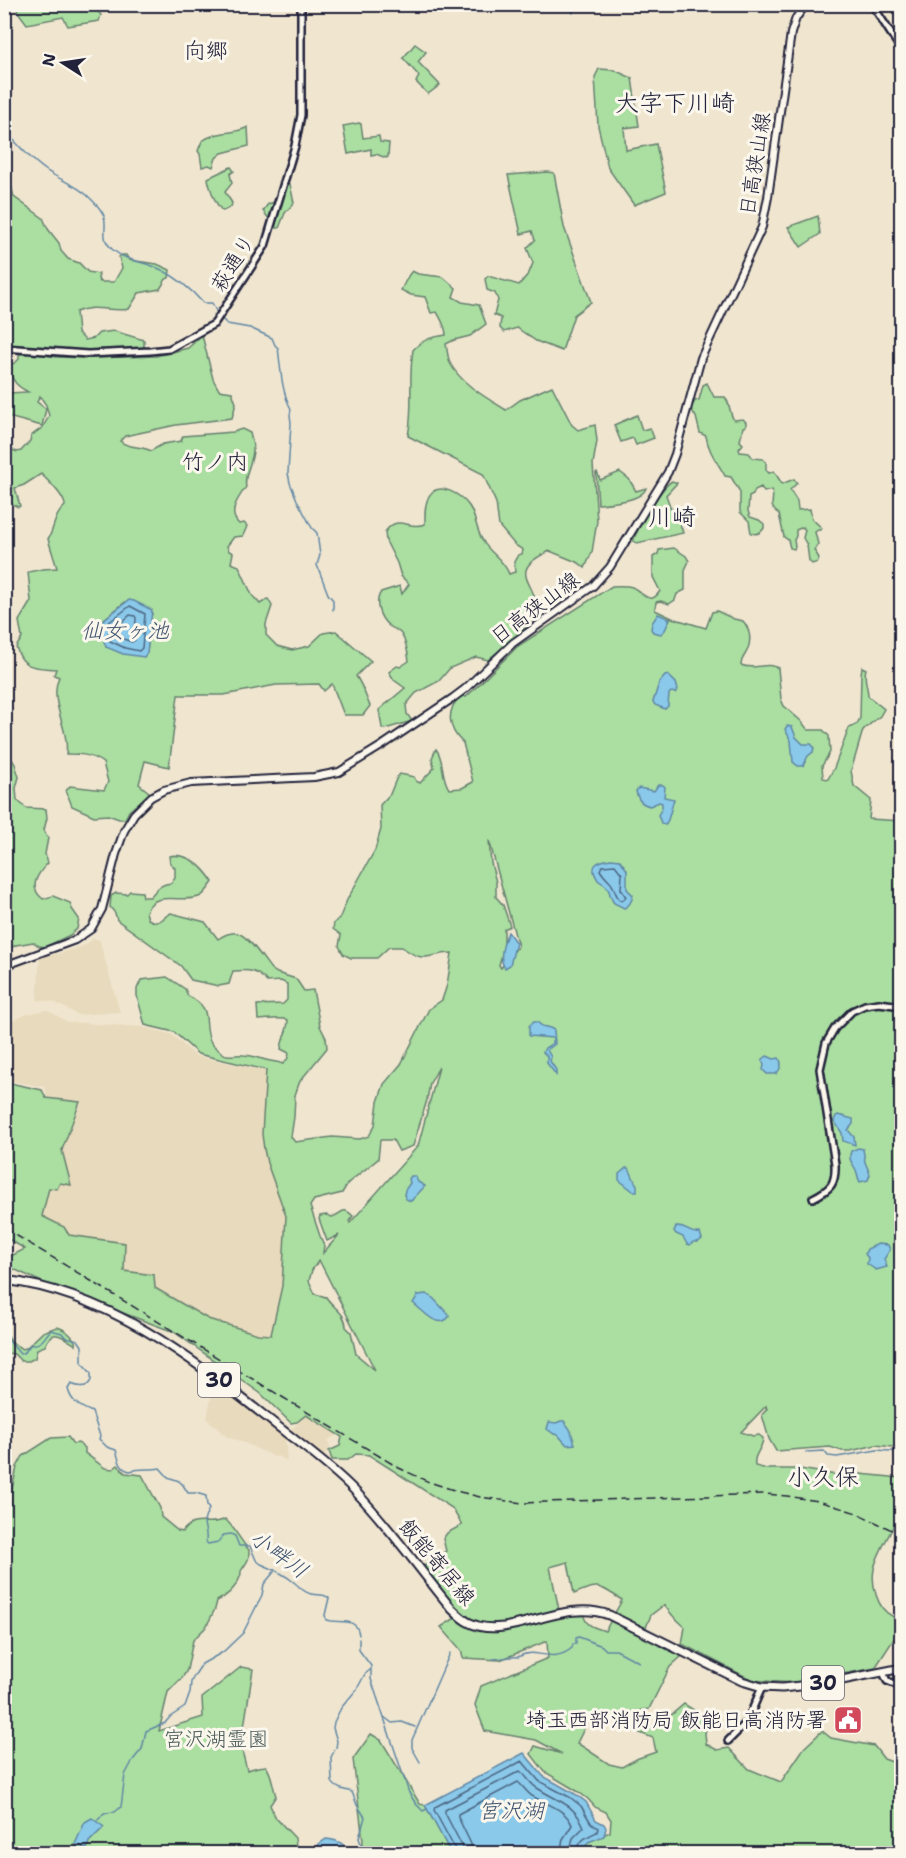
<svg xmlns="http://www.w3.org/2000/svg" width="906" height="1858" font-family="'Shantell Sans','Klee One',sans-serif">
<rect width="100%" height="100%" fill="#f0e6d0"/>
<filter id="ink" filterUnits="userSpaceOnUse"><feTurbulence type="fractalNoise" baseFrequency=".0167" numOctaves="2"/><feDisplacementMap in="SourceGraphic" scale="12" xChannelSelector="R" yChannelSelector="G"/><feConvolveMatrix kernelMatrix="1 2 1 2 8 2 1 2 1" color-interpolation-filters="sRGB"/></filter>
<g filter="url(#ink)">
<g fill="#e8dabc">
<path d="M 94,938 L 100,940 L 101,946 L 120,1012 L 78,1015 L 54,1002 L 37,1000 L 40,958 L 75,949 L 85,945 Z"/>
<path d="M 47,1010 L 68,1022 L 142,1027 L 171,1034 L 196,1056 L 270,1072 L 289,1215 L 286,1288 L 271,1339 L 223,1332 L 121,1274 L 71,1236 L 62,1227 L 39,1216 L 47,1189 L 82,1101 L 47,1097 L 45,1087 L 5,1080 L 5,1024 L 27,1014 Z"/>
<path d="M 214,1381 L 285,1438 L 287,1461 L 277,1456 L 275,1457 L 240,1441 L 227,1437 L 207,1419 Z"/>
<path d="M 306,1416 L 337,1435 L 328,1440 L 330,1447 L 322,1459 L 288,1432 Z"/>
</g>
<g fill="#aadfa1" stroke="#66806e" stroke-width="1.5" fill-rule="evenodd">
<path d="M 16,5 L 75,5 L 81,10 C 90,8 95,8 101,15 L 99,21 L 68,26 L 63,17 L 27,24 L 18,12 Z"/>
<path d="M 415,44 L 426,52 L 418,62 L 440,85 L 428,94 L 416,82 L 419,76 L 403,58 Z"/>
<path d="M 599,69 L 614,70 L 632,78 L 639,126 L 624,128 L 626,150 L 656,144 L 666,192 L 634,205 L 608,168 L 598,126 L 595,77 Z"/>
<path d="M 359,123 L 361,124 L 363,138 L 379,136 L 380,142 L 389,143 L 388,157 L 386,158 L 376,154 L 371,155 L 371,149 L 348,154 L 343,126 Z"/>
<path d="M 248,127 L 249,146 L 222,153 L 216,158 L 213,167 L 209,165 L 202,167 L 200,154 L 198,151 L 202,141 C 218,130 233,135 248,127 Z"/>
<path d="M 231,167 L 234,171 L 230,174 L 232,183 L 225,192 L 232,203 L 231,207 L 223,211 C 216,207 209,186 208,178 Z"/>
<path d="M 548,172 L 554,173 L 564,227 L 591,302 L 574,315 L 562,351 L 536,341 L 517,328 L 504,332 L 500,328 L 501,318 L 494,315 L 498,300 L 495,293 L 487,290 L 485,279 L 488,276 L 519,285 L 529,273 L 533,263 L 527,248 L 535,240 L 532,231 L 521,234 L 508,175 Z"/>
<path d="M 288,184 L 290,184 L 294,203 L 285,213 L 279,228 L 276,228 L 263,211 L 268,204 L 281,200 Z"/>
<path d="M 11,185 L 14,197 L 43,218 L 48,229 L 59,243 L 61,251 L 68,259 L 79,263 L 88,272 L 99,274 L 98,279 L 100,282 L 114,282 L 122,268 L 119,257 L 122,255 L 126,255 L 129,260 L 157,264 L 170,270 L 169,278 L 166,279 L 160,289 L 139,293 L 129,309 C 110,313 95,303 76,312 L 78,333 L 85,340 L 94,338 L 99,333 L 114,331 L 144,340 L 144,349 L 88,352 L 6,345 L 4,186 Z"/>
<path d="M 818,216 L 820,234 L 801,247 L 788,227 Z"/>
<path d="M 412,271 L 418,274 L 443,277 L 456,288 L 453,297 L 462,302 L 479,305 L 486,324 L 470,336 L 454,340 L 446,344 C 447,350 448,358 450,363 C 461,384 487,398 506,410 L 520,400 L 552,386 L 572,425 L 578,430 L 595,425 L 597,441 L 593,464 L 597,521 L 592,552 L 585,568 L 579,563 L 550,551 C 500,573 544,585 535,615 C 532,626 498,651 488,660 L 476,657 L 450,668 L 439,681 L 416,693 L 406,705 L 407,714 L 412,721 L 385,729 L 382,728 L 379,710 L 405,688 L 394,680 L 389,672 L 397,666 L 400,667 L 409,661 C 408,653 406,641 401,634 C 398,630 392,628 389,626 C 379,618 374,602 381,592 L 400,586 L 402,594 L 409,584 L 401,576 L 397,563 L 386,541 L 385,532 C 398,513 409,531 425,524 C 425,515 424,505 429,496 C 439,480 461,495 469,506 C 476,516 476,530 483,541 C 490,554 503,558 509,574 L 515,572 L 514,562 L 518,555 L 522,554 L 523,550 L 515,545 L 499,526 L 496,503 L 483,474 L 408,436 C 414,408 408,378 413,350 C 423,339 432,337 446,335 C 446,327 441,319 437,312 L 431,313 L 425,297 L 411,295 L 401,290 C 405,283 407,276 412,271 Z"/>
<path d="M 202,335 L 213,379 L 219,390 L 232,392 L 236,403 L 232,418 L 176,425 L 125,436 L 120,441 C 128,449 141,445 151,451 L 163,444 L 181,441 L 183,436 L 233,432 L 242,429 L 250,433 C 251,438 253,443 253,448 C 254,462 243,473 246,487 C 238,498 227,513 239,524 L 244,523 L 247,526 L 243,536 L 234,537 L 227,546 L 229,551 L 233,553 L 231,563 L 239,566 L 252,595 L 260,604 L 268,599 L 272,606 L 266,624 L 266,635 L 277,646 L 292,650 L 309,646 L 323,633 L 336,631 L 371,661 L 356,676 C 363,686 365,695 370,706 L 363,715 L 344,715 L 332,684 L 324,691 L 319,684 L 276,685 L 224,695 L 178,695 L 169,767 L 145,761 L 139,784 L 150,793 L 129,811 L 125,819 L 119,819 L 108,815 L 94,816 L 72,806 L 66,791 L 70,786 L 104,790 L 108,782 L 103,763 C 90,754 81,754 66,754 C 70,729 48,702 59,677 L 54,675 L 56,669 C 33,667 23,669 16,647 L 22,638 L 19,621 L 31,601 L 28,572 L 43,569 L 57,568 L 48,539 C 55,527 54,515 65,506 C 65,496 48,481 41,474 L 24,485 L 15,488 L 20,506 L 18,507 L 8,502 L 7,494 L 5,489 L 4,451 L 7,454 L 13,450 L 17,452 L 21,451 L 30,441 L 31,436 L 43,427 L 49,416 L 46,405 L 40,396 L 37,402 L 46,409 L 42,426 L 8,417 L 9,393 L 28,392 C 20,388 12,382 11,373 L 5,370 L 5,365 L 15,363 L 19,359 L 19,354 L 33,353 L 57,357 L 93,358 L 156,356 L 188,348 ZM 125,602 L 152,614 L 150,620 L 147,653 L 106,647 L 103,620 Z"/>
<path d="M 707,383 L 714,397 L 725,397 C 731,405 729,413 734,420 L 743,419 L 746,422 L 746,426 L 743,427 L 740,441 L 743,444 L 739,449 L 740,452 L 749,453 L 753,458 L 763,459 L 766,462 L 766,470 L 769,473 L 774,471 L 782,484 L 794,479 L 797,483 L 790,490 L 797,501 L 798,510 L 810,509 L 812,519 L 822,528 L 820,530 L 818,530 L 815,532 L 818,544 L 814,550 L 819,558 L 818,562 L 812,564 L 809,561 L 807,545 L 803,538 L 805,530 L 803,527 L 796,530 L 796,536 L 794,540 L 795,547 L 794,549 L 790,548 L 788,540 L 784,537 L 779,514 C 767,506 775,502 772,490 L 764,492 L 761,487 L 755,490 L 753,495 L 749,497 L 748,511 L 750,517 L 759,520 L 764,524 L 764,528 C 761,533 757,535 751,533 L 749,521 L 740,512 L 740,492 L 731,477 L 725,476 C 718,463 708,451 706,436 L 700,433 L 696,417 L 692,411 L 691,408 L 695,401 L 699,400 L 703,385 Z"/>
<path d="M 637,415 L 642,430 L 650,428 L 654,438 L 636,445 L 633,438 L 621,442 L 614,425 Z"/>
<path d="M 597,472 L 600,480 L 620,472 L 629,479 L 636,491 L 646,488 C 642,501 611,503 598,504 L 596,473 Z"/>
<path d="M 672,481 L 677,483 L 666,495 L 671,509 L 678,509 C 676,520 681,524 683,533 L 637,543 L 633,541 C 638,528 660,488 672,481 Z"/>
<path d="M 674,548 L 686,556 L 689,561 L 685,570 L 685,590 L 677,594 L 675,600 L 669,604 L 661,601 L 656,602 L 655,610 L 672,618 L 706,628 L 712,612 L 717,611 L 734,619 L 743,621 C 750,629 752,641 747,651 C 744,658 741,658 741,665 C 754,671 766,661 778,668 L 781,699 L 784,706 L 801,721 L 808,730 L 823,730 L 829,736 L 830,752 L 822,766 L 823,778 L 828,779 L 834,768 L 849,728 L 857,724 L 860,718 L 861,674 L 862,667 L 866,669 C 863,678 868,687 868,696 L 884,709 L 880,716 L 863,730 L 851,771 L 854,786 L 871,800 L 869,819 L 902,821 L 901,1448 L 876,1445 L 850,1451 L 842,1451 L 830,1447 L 776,1451 L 769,1439 L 762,1415 L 767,1409 L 766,1406 L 741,1432 L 753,1436 L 759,1435 L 763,1438 C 763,1449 753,1453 755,1466 L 767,1469 L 800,1469 L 842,1476 L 860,1474 L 901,1478 L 901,1529 L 894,1525 C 888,1538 877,1554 874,1569 C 871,1584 877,1609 892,1616 C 895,1618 898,1618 901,1618 L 901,1628 L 875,1668 L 793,1683 L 752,1680 L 682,1644 L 685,1627 L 673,1616 L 664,1605 L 651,1615 L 643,1635 L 682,1656 L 670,1667 L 649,1709 L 588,1721 L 577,1743 L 609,1764 L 622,1767 L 636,1759 L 656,1752 L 653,1738 L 635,1731 L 637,1725 L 639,1725 L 641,1729 L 656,1728 L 671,1722 L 669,1717 L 684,1704 L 697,1712 L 708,1723 L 705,1733 L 706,1744 L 717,1750 L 729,1748 L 749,1769 L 781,1782 L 804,1748 L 822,1731 L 831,1738 L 874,1746 L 884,1759 L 901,1765 L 901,1853 L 582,1853 L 588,1842 C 592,1841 608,1832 610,1832 L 611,1820 L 606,1812 L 595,1807 L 588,1799 L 577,1791 L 545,1772 L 531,1754 L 535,1746 L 562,1754 L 536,1740 L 485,1731 L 475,1705 L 481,1686 L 548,1658 L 547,1641 L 500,1660 L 463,1658 L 461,1650 L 441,1627 L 460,1615 L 423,1569 L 426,1564 L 446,1551 L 443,1539 L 447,1533 L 462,1525 L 452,1508 L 369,1455 L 356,1454 L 348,1460 L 332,1460 L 329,1451 L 340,1446 L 342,1437 L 306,1415 L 297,1422 L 291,1423 L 260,1393 L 174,1332 L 48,1285 L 5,1265 L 5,1259 L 25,1249 L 5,1237 L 5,1082 L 42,1090 L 46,1098 L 80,1102 L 62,1150 L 71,1185 L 60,1183 L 57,1189 L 49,1188 L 42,1216 L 64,1227 L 69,1235 L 125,1243 L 124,1271 L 154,1275 L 155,1288 L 208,1319 L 258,1334 L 271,1335 L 282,1286 L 286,1216 L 267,1163 L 264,1149 L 262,1134 L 266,1070 L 198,1054 L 174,1032 L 145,1025 L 137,996 L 137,989 L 141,980 L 167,977 L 185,989 L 188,996 C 213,1008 203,1018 209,1038 C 210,1043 217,1049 221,1052 C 228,1058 235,1054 243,1055 C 251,1055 258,1058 266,1060 C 272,1062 277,1061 283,1064 L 288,1058 L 289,1053 L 281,1049 C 282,1038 288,1031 288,1020 C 281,1017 267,1020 258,1020 L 257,1005 L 283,1004 L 287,1000 L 287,984 L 281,981 L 267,982 C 256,969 249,970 233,971 L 229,984 L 219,986 L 191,980 L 181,966 L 117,920 L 115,913 L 110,907 L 111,896 L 116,893 L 127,894 L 130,891 L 142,892 L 143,897 L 150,897 C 157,889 160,884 171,883 L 175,877 L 175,868 L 170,863 L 169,856 C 189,852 203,867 213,882 C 210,886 206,893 201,896 C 183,905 155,888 146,912 L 148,919 C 161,926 160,919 171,913 L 205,922 L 218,939 C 224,935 230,932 237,933 C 247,934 264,960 271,969 L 277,973 L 296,979 L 304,991 L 313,990 L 320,1026 L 326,1038 L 327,1048 L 300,1081 L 295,1095 L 294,1117 L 291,1137 L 295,1142 L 332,1137 L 360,1139 L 369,1136 L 375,1125 L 378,1102 L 384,1084 L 401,1064 L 429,1009 L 442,1000 L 447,985 L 452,953 C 426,954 426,965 402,947 L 389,947 L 377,958 L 351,958 L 343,954 L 339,946 L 341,935 L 333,929 L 334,923 L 340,917 L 347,900 L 375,850 L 381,829 L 380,805 L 390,794 L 397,777 L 400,774 L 414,777 L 416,781 L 420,783 L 434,768 L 432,758 L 436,749 C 445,760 440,775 449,789 L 462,788 L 473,782 L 463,743 C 447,728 446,710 461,695 L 466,697 L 518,646 L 612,586 C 619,586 626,585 632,587 C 643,592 650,607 660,591 L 653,577 L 653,557 L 658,554 L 659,550 ZM 489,840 L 518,946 L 501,968 L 499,965 L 504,947 L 504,929 L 510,926 L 503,905 L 496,897 L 496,882 L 491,863 ZM 439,1067 L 418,1146 L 350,1223 L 349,1221 L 353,1216 C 342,1205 343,1214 332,1217 L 326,1215 L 320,1216 L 319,1219 L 327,1241 L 339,1235 L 323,1253 L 324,1245 L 320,1236 L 310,1206 L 314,1200 L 342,1193 L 348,1183 L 378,1159 L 380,1140 L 393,1140 L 399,1151 L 413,1146 L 427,1100 L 430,1083 ZM 319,1260 L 375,1370 L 356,1354 L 351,1332 L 346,1327 C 346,1313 333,1308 326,1297 L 315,1294 L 309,1281 L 312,1270 ZM 568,1562 L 574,1594 C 600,1582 599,1586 622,1600 L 605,1631 C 593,1627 585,1626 583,1612 L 566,1615 L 559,1610 L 550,1567 Z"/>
<path d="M 5,751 L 8,753 L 15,764 L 19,777 L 16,788 L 17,800 L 26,808 L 46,809 L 47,818 L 44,830 L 48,838 L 45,854 L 48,863 C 37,874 28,888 43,899 L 53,896 L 70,903 L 72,909 L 79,919 L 77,929 L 70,935 L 45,947 L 39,946 L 33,942 L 16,945 L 5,951 L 4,819 L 7,809 L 4,806 Z"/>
<path d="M 57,1327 C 65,1329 75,1337 76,1345 C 62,1337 53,1326 45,1346 L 37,1349 L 35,1358 L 29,1361 L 21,1361 L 14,1354 L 7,1353 L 5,1347 L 5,1329 L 11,1342 L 22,1349 L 26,1348 L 43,1332 Z"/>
<path d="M 4,1421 C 10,1439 10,1458 8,1477 C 7,1487 4,1496 6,1505 L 11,1505 L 9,1494 L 12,1489 L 17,1467 L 23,1456 L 51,1438 L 68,1437 L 73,1444 L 78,1443 L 85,1448 L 85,1453 L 105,1468 L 113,1469 L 118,1465 L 125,1473 L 142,1475 L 160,1508 L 161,1517 L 178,1531 L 182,1532 C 196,1514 209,1528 225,1519 C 235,1528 240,1540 249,1550 C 249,1561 248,1560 243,1568 C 238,1575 243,1569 240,1577 C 236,1588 226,1597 217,1601 L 215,1609 L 206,1627 L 193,1640 L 187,1670 L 182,1678 L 168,1692 L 159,1731 L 203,1717 L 202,1698 L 241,1667 L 253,1669 L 241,1747 L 247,1770 L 258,1767 L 266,1766 C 273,1776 272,1785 276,1796 L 270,1805 L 276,1818 L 295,1838 L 297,1853 L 5,1853 Z"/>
<path d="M 371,1734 L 381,1740 L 420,1804 L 425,1805 L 451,1853 L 359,1853 L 363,1841 L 353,1759 Z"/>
</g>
<g fill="#8ac9ea" stroke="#6086a4" stroke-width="1.5">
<path d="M 129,600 L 134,601 L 152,610 L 147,653 L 144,657 L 123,654 L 106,647 C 103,640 100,627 103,620 Z"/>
<path d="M 658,614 L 670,619 L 665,630 L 661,634 L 653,632 L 651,629 L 652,623 Z"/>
<path d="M 668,675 L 676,683 L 678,690 L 675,693 L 671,692 L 669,694 L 668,706 L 665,709 L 655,705 L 653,702 L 659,683 L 665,676 Z"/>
<path d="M 787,726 L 792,727 L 796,737 L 803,744 L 811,744 L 814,747 L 813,752 L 808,756 L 803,766 L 798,766 L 793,762 L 791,741 L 785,729 Z"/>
<path d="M 658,785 L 663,785 L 665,787 L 664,797 L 674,799 L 668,820 L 665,825 L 661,823 L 658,815 L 662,808 L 662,803 L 659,802 L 650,806 C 641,804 638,800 636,791 L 639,788 L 654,791 Z"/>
<path d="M 611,859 L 620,860 L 627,870 L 627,889 L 633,895 C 632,901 629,906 624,908 L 614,903 C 610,898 610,890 606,886 C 603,883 600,882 598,880 C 588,865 597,861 611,859 Z"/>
<path d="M 508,932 L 516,943 L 510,965 L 505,968 C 498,960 503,942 508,932 Z"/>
<path d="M 533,1022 L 537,1022 L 542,1026 L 550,1028 L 554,1030 L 555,1044 L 547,1050 L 551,1057 L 550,1061 L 556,1070 L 556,1075 L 547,1063 L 547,1056 L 543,1052 L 545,1048 L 553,1043 L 553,1038 L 529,1036 L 529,1026 Z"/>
<path d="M 767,1056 L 774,1059 L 779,1058 C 783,1064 780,1070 776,1074 L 767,1074 L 763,1070 L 764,1065 L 762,1060 Z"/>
<path d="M 838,1115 L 853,1119 L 853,1124 L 848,1130 L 854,1137 L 855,1145 L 843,1141 L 842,1133 L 834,1121 L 836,1116 Z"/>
<path d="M 858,1148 L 863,1149 L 865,1162 L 870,1174 L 868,1180 L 860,1182 C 858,1179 858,1176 857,1173 C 855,1164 847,1162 851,1151 Z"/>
<path d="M 626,1168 L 628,1168 C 633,1173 632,1179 637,1185 L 637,1191 L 633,1191 L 619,1180 L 619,1174 Z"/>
<path d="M 411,1176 L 415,1176 L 418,1182 L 425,1186 L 411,1201 L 406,1199 L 404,1195 L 405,1190 L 410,1183 L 409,1179 Z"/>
<path d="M 676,1227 C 687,1226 689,1235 700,1233 L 702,1239 L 698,1242 L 693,1242 L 690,1245 L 687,1244 L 683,1237 L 676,1234 L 674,1231 Z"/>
<path d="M 878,1244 L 888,1245 L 890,1250 L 884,1259 L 887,1267 L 876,1270 L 867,1264 L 868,1258 L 865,1254 L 867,1249 Z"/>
<path d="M 426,1294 L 432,1297 L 449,1315 L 449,1317 C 438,1330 423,1311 413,1303 L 418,1295 Z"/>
<path d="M 561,1421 L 564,1421 L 570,1429 L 575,1444 L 567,1445 L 558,1435 L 554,1434 L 547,1429 L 549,1422 L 556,1423 Z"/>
<path d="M 524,1753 L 543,1776 L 575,1794 L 586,1802 L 596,1820 L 604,1824 L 606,1828 L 604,1836 L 588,1842 L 582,1853 L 451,1853 L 425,1805 Z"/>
<path d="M 92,1818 L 104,1827 L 89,1842 L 87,1849 L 75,1844 L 85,1822 Z"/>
<path d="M 326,1839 C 338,1840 344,1843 349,1853 L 314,1853 L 319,1844 Z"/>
</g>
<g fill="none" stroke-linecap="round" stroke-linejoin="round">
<g stroke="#4c6581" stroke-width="1.5">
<path d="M 130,606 L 145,614 L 142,648 L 139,651 L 125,648 L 110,641 L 108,623 Z"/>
<path d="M 130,615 L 135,616 L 136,618 L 135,640 L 132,642 L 118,637 L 116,628 Z"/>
<path d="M 615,865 L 622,874 L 621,889 L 626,897 L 622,901 C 614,897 616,887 609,881 C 605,877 603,875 600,870 L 602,866 Z"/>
<path d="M 456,1854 L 455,1849 L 434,1810 L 435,1807 L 522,1761 L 539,1781 L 571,1798 L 581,1806 L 591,1823 L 598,1828 L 597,1832 C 586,1837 578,1840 577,1854"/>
<path d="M 463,1854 L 462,1846 L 445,1813 L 445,1810 L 520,1771 C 526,1775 530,1784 537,1788 C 557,1801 574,1803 584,1827 L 573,1838 L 569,1854"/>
<path d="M 472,1854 L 471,1844 L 458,1817 L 458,1814 L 518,1782 C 523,1786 526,1792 532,1796 C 546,1804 566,1809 572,1825 L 563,1839 L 560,1854"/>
</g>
<g stroke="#6086a4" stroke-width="1.5">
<path d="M 570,4 L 573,13"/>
<path d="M 4,129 C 17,144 31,160 47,171 C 62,181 81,187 93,201 C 97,205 102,211 104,216 C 108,230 99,237 113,250 C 126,261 141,261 155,267 C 173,274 191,289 203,303 L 212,303 L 218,315"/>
<path d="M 221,318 L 227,324 L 250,328 L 272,338 L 275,345 L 278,348 C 281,369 281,390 291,409 L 290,415 L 291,423 L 288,473 L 290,483 L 297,500 L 312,528 L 317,533 L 320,555 L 317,565 L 328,594 L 333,600 L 333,610"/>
<path d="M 4,1335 L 20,1354 L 25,1352 L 30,1345 C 45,1343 42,1339 51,1330 L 62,1333 L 65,1337 L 78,1340 L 82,1346 L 82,1363 L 91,1373 L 91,1380 C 88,1389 78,1387 71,1384 L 68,1389 C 71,1402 80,1407 92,1412 L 100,1436 L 99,1439 L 107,1447 L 116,1450 C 119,1459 119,1469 130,1471 C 141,1468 150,1470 160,1468 L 168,1477 L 179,1481 L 183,1485 L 188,1493 L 196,1493 L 206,1496 L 207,1506 L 209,1509 C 199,1528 208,1525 206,1542 L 208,1544 L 218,1542 L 223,1535 L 231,1534 L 235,1536 L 239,1546 L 250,1546 L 256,1560 L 261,1564 C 271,1568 287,1576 295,1583 C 301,1588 303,1592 311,1594 C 319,1596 322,1593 329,1598 L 325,1615 L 326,1620 C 339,1624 357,1616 359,1635"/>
<path d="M 4,1369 L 6,1386"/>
<path d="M 4,1386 L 6,1387 L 8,1397 L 4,1401"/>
<path d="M 4,1426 L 8,1447 L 4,1488"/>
<path d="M 806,1452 L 824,1451 L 828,1456 L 837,1457 L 877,1450 L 902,1452"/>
<path d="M 359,1639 L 359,1650 L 371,1666 L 371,1679 L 409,1793 L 416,1804 L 423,1811 L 427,1809"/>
<path d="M 493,1659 C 502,1659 509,1656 518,1657 C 535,1646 552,1665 572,1648 L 573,1644 L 576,1644 L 576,1638 L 579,1637 L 602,1646 L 606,1650 L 616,1650 L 639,1662"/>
<path d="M 384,1717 L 392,1723 L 402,1722 L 415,1727"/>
<path d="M 420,1762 L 412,1748 L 412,1740 L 450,1653"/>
<path d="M 98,1820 L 104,1813 L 115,1812 L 121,1807 L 125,1775 L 133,1760 L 142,1749 L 146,1731 L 165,1723 L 170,1717 L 185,1707 L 190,1693 L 191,1682 L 194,1676 L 202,1664 L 223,1652 L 243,1633 L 262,1595 L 264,1584 L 274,1572"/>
<path d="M 75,1854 L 79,1846"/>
<path d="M 360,1854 L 362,1847 L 359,1838 L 365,1817 L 357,1805 L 352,1792 C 345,1790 336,1789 332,1782 L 331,1757 L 336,1748 L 337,1741 L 333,1728 L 334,1722 L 341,1708 L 357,1689 L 365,1674 L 370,1670"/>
</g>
<g stroke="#22223b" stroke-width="10">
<g id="tertiary">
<path d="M 872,4 L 902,51"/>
<path d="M 4,348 L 88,354 L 150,351 L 169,349 L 214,324 L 265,246 L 295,146 L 301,115 L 301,4"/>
<path d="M 813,1198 C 831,1189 836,1184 835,1164 L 820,1069 L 826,1043 L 835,1028 L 852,1011 L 865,1005 L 879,1003 L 902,1006"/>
<path d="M 883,1672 L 887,1681 L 902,1687"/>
<path d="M 728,1741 L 747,1722 L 762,1687"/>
</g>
</g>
<g stroke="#22223b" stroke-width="10">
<path id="secondary" d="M 4,966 L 75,940 L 91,929 L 102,909 L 116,854 L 124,831 L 134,814 L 151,797 L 164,790 L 191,783 L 314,777 L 339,772 L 383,745 L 453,698 L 465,689 L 513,643 L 593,586 L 610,567 L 668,472 L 675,454 L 701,358 L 762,227 L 768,197 L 791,33 L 796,18 L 806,4"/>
</g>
<g stroke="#22223b" stroke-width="11">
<path id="primary" d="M 4,1280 C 108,1292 191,1358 270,1420 C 298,1443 329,1464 354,1490 C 389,1526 419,1569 452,1609 C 457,1614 463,1620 470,1623 C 508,1642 562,1597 609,1615 L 742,1681 L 762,1687 L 782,1688 L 827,1683 L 902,1668"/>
</g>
<use href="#tertiary" stroke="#fbf7ec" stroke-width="5"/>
<use href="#secondary" stroke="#fbf7ec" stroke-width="6"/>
<use href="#primary" stroke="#fbf7ec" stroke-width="7"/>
<path stroke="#22223b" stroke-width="1.5" stroke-dasharray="9 4.5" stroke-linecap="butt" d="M 4,1228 L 399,1468 L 429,1482 L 460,1492 L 480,1497 L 522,1503 L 707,1496 L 764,1494 L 787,1496 L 818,1501 L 857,1513 L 902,1535"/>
</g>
</g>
<defs>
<g id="civic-square" transform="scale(1.5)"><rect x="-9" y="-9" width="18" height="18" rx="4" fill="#d1495b" stroke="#fbf7ec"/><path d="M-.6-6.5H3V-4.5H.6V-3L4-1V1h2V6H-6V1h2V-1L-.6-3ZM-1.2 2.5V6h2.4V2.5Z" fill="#fff"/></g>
</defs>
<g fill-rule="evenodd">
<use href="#civic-square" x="848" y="1720"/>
</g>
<g text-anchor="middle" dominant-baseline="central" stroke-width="6" stroke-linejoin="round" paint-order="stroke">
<g fill="#fbf7ec" stroke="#636270" stroke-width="1.5">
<rect x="198" y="1363" width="42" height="34" rx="4.5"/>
<rect x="802" y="1666" width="42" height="34" rx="4.5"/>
</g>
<g font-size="20" font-weight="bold" fill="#22223b">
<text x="219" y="1380">30</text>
<text x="823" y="1683">30</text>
</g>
<g font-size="21" fill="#22223b" stroke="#fbf7ec">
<text transform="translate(755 164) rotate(-81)">日高狭山線</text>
<text transform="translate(233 263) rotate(-58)">萩通り</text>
<text transform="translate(535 608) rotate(-37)">日高狭山線</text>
<text transform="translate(437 1562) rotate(50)">飯能寄居線</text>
</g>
<g font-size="21" fill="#22223b" stroke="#fbf7ec" text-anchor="end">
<text x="827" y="1720">埼玉西部消防局 飯能日高消防署</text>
</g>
<g font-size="21" fill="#4b5b5a" stroke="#fbf7ec">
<text x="216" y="1739">宮沢湖霊園</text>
</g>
<g font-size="22" fill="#22223b" stroke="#fbf7ec">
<text x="206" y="50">向郷</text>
<text x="215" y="461">竹ノ内</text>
</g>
<g font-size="22" font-style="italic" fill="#415470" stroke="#fbf7ec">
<text x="125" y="630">仙女ヶ池</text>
<text transform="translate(279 1554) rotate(36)">小畔川</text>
<text x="511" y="1810">宮沢湖</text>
</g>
<g font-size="24" fill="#22223b" stroke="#fbf7ec">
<text x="675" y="103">大字下川崎</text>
<text x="672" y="517">川崎</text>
<text x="823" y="1477">小久保</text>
</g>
</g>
<rect width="906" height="1858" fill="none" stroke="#fbf7ec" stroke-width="24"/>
<rect x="12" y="12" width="882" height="1834" fill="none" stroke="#22223b" stroke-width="2" filter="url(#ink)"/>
<g transform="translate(63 63) rotate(282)" stroke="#fbf7ec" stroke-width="4.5" paint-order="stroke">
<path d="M0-4.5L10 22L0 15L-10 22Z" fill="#22223b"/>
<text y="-9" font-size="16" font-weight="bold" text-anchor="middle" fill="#22223b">N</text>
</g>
</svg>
